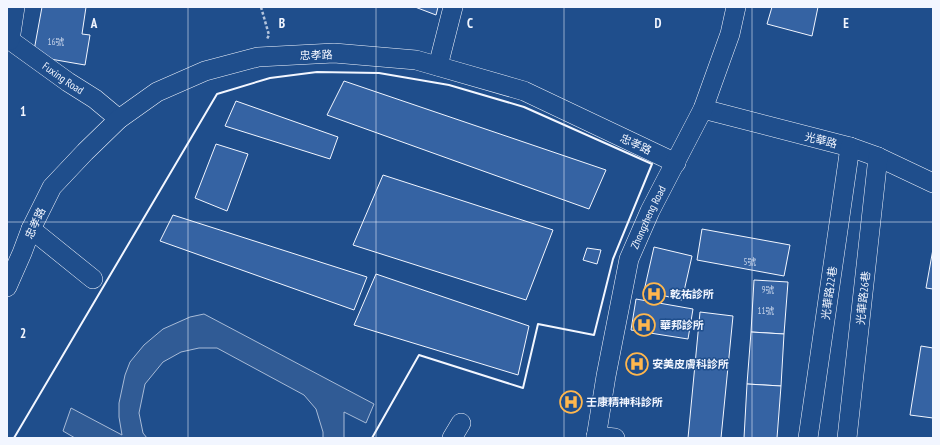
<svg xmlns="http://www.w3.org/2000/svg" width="940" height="445" font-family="'PT Sans Narrow','Noto Sans TC',sans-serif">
<rect width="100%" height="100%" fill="#1f4e8c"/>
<path fill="#305b95" stroke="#a8bbd7" d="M 204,314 L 374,404 L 366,423 L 344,412 L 344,438 L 323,438 L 323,432 L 316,409 L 304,395 L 217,348 L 199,348 L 181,352 L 163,362 L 145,384 L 139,413 L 143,433 L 147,438 L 75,438 L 63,431 L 71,408 L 122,435 L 119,417 L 119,403 L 125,375 L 130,362 L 144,345 L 163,329 L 190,317 Z"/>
<g fill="#3563a3" stroke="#f2f6ff">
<path d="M 42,7 L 86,7 L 82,34 L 90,35 L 85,65 L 33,56 Z"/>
<path d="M 415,7 L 438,7 L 436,15 Z"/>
<path d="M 772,7 L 818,7 L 812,36 L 767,24 Z"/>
<path d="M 344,81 L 606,170 L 589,209 L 327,115 Z"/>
<path d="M 236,101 L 338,137 L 330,159 L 225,126 Z"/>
<path d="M 216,144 L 248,154 L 227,211 L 195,198 Z"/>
<path d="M 383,175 L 553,230 L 526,300 L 353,245 Z"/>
<path d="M 173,215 L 367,277 L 354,310 L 160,241 Z"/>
<path d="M 702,229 L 790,245 L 784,276 L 697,260 Z"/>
<path d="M 654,247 L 692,256 L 682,300 L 644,291 Z"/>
<path d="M 587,248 L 601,250 L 597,264 L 583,260 Z"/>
<path d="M 933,249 L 933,289 L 926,288 Z"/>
<path d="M 376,274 L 529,326 L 518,375 L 354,325 Z"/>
<path d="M 754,280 L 788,282 L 784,334 L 751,332 Z"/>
<path d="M 636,299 L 693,309 L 688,339 L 631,330 Z"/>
<path d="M 700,312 L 733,316 L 721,438 L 688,438 Z"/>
<path d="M 751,332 L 784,334 L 781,386 L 747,384 Z"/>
<path d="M 921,346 L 933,348 L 933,418 L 910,415 Z"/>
<path d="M 747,384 L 781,386 L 777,438 L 744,438 Z"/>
</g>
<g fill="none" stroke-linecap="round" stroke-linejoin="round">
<g stroke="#f2f6ff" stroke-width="20">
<g id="minor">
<path id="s1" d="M 7,38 L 68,82 L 95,99 L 119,119"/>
<path d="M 10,40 L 15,7"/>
<path d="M 438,66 L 453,7"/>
<path d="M 703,109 L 850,147 L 878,157 L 933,183"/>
<path d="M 31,229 L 93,279"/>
<path d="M 7,287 L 22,253 L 31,229 L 52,187 L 85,152 L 119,119 L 157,92 L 205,71 L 258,57 L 334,53 L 416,60 L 524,91 L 676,163"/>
<path d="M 596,436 L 615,438"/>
<path d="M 452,438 L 461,423"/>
<path id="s2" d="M 596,438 L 606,376 L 629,259 L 650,211 L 703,109 L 730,34 L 736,7"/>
<path d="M 808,438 L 850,147"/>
<path d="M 847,438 L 878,157"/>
</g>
</g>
<path stroke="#b3c4dc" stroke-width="2.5" stroke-dasharray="3 2" stroke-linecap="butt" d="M 261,7 L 269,35 L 267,39"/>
<use href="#minor" stroke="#1f4e8c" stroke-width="19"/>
<path stroke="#f2f6ff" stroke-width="2" d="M 14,438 L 217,94 L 270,78 L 317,72 L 379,73 L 449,85 L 524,107 L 652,164 L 613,259 L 594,335 L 538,324 L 523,388 L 419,355 L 372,438"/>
</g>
<path fill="none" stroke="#f2f6ff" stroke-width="1" stroke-opacity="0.55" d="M 188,7 L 188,438M 376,7 L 376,438M 564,7 L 564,438M 752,7 L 752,438M 7,222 L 933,222"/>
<defs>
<g id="hospital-ring" transform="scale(1.15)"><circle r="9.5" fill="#1f4e8c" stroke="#ffb74d" stroke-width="1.5"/><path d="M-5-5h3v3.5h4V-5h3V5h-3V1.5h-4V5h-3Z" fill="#ffb74d"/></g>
</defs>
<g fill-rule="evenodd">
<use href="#hospital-ring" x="654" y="294"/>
<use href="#hospital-ring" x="644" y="325"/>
<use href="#hospital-ring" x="637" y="364"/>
<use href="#hospital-ring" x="571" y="402"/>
</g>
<g text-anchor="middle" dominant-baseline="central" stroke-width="3" stroke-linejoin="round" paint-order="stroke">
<g font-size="9" fill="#c3d1e8">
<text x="56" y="41">16號</text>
<text x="750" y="261">5號</text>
<text x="768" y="289">9號</text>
<text x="766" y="310">11號</text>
</g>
<g font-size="11" fill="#f2f6ff" stroke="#1f4e8c">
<text transform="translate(316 55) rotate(-2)">忠孝路</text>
<text stroke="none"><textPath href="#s1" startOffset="69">Fuxing Road</textPath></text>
<text transform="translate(821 140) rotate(14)">光華路</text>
<text transform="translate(636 144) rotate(25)">忠孝路</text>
<text stroke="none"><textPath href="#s2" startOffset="228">Zhongzheng Road</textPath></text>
<text transform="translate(35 223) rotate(-65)">忠孝路</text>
<text transform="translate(829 293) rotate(-82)">光華路22巷</text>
<text transform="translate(863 298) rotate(-84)">光華路26巷</text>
</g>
<g font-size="11" font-weight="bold" fill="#f2f6ff" stroke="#1f4e8c" text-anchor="start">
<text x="670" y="294">乾祐診所</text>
<text x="660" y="325">華邦診所</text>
<text x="652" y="364">安美皮膚科診所</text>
<text x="586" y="402">壬康精神科診所</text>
</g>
</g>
<g font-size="13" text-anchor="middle" font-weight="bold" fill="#f2f6ff" stroke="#1f4e8c" stroke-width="3" stroke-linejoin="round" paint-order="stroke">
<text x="94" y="28">A</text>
<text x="282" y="28">B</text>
<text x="470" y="28">C</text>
<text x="658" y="28">D</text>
<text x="846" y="28">E</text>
<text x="23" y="116">1</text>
<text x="23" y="338">2</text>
</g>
<rect width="940" height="445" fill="none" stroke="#f2f6ff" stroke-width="16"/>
</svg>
